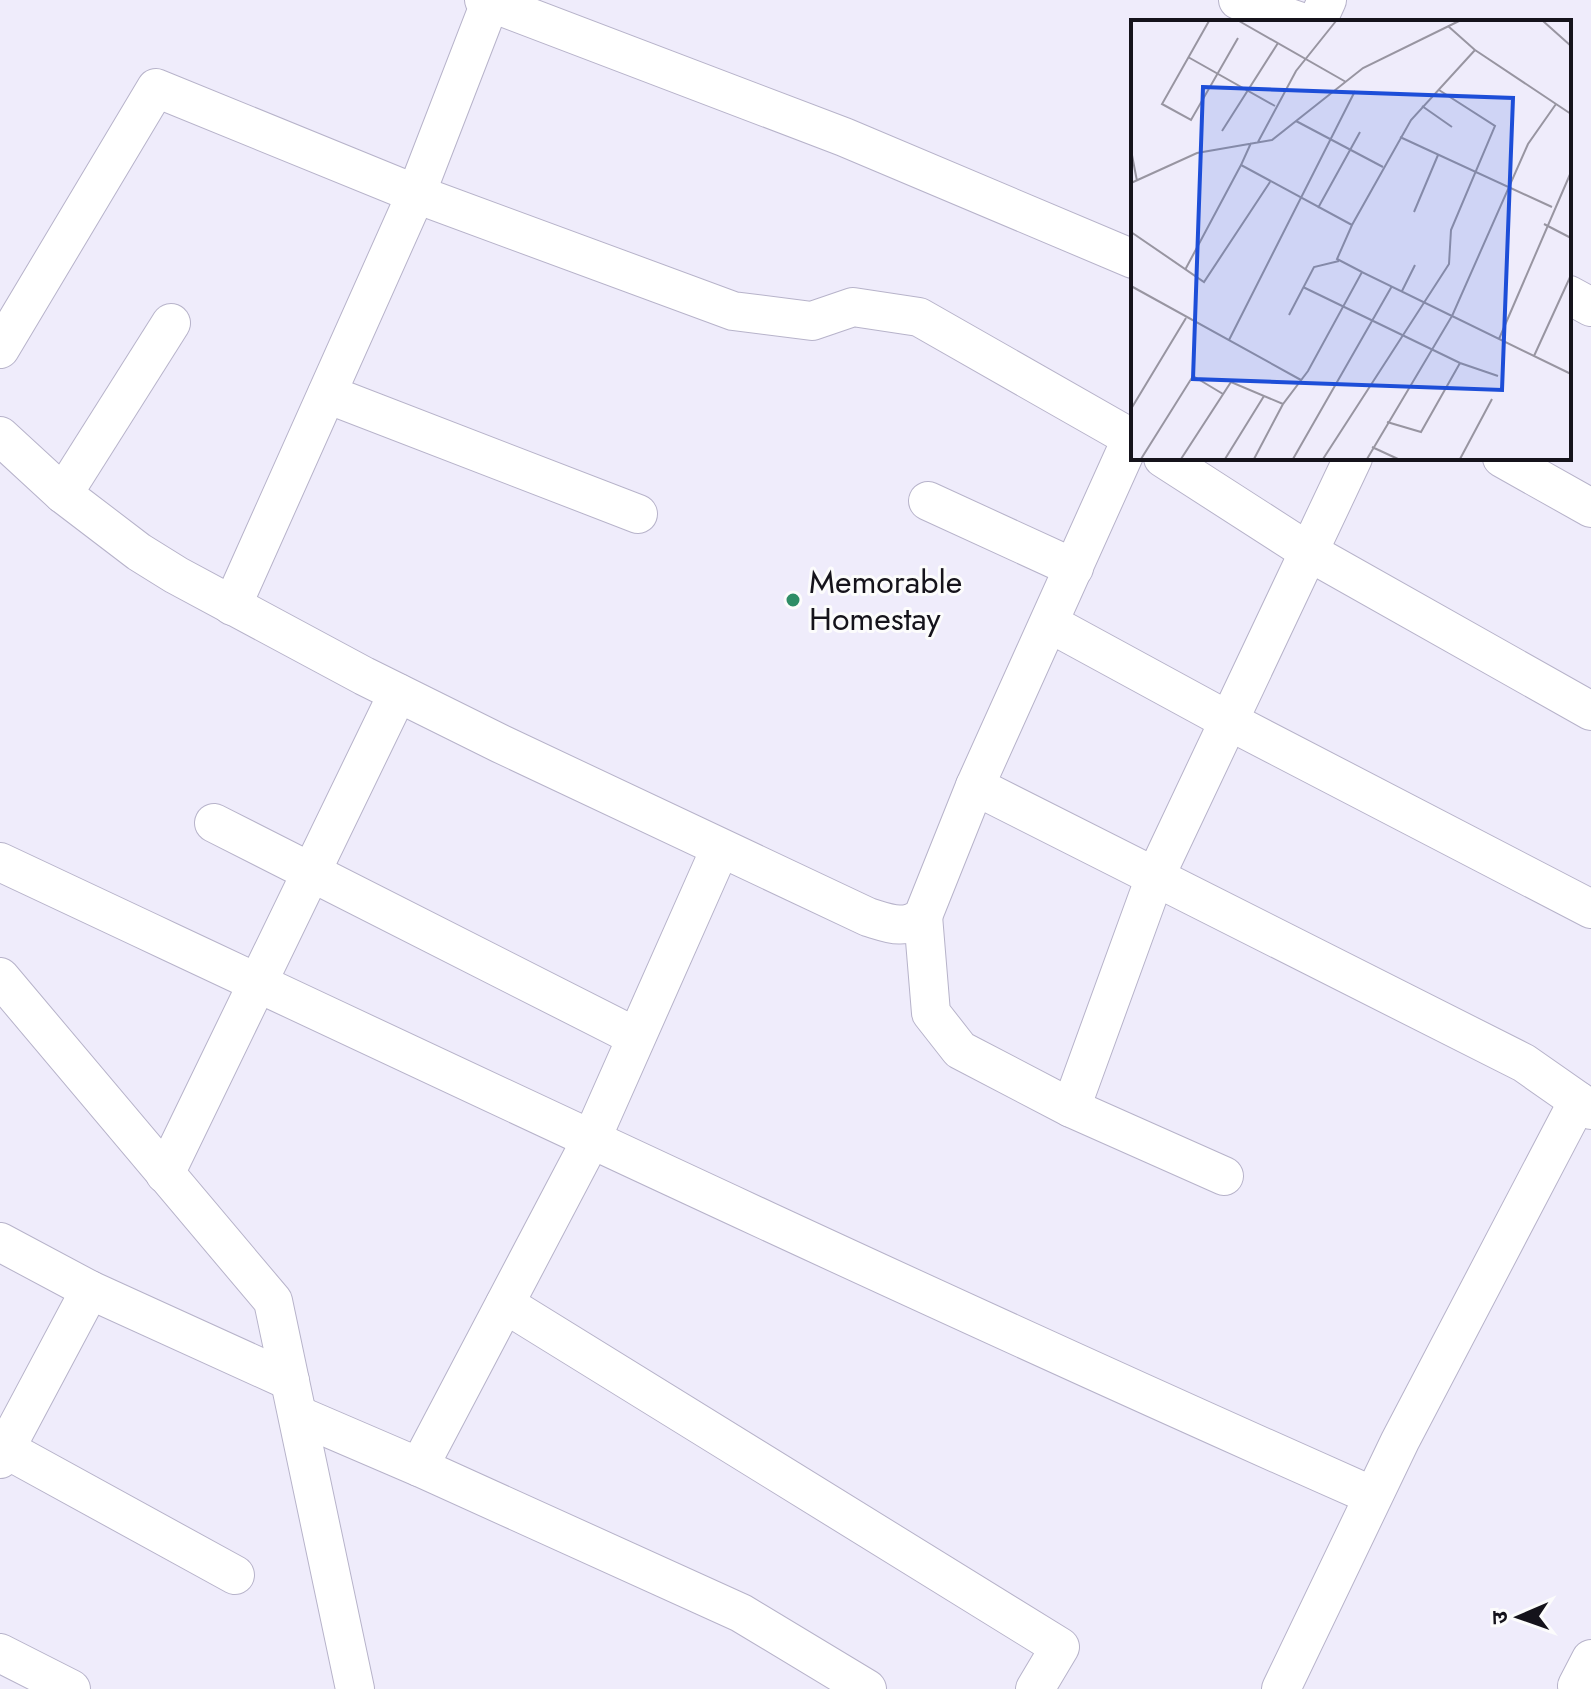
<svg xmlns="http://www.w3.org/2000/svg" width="1591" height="1689" font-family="Jost,'Noto Sans Devanagari',sans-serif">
<rect width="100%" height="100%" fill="#efecfb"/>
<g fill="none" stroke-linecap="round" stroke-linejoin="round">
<g stroke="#b7b3ca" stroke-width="40">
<g id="minor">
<path d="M 484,0 L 844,137 L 1133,259"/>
<path d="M 1238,0 L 1301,22"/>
<path d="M 1317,22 L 1327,0"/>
<path d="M 1569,295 L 1591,307"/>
<path d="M 0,349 L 156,88 L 416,194 L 733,311 L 812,321 L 853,307 L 919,317 L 1133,439"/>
<path d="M 327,394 L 638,514"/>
<path d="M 1133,435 L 975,786 L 1524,1063 L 1591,1110"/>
<path d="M 0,436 L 63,494 L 139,552 L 176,575 L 364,676 L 501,744 L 868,917 C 888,923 905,931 923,916 L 975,786"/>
<path d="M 1163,458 L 1309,552 L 1591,711"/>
<path d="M 1502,458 L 1591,508"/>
<path d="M 63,494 L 171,323"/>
<path d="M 928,501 L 1074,568"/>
<path d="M 232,606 L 416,194 L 491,0"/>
<path d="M 1049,623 L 1229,721 L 1591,909"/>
<path d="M 214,823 L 636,1037"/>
<path d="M 0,862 C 456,1076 912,1292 1373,1496"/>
<path d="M 923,916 L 931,1013 L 960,1050 L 1071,1108 L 1224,1176"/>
<path d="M 0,977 L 273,1301 L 355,1689"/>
<path d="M 1071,1108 L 1155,877 L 1353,458"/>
<path d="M 165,1174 L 398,693"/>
<path d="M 0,1242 L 90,1290 L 290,1381"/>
<path d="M 505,1304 L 1060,1647 L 1035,1689"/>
<path d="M 298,1415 L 419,1467 L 591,1140 L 720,849"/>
<path d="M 0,1446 L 235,1575"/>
<path d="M 0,1459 L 90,1290"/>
<path d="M 419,1467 L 741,1613 L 867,1689"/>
<path d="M 0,1653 L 71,1689"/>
<path d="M 1281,1689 L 1400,1441 L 1578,1101"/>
<path d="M 1582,1689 L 1577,1686 L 1591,1659"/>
</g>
</g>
<use href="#minor" stroke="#fff" stroke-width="38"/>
</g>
<circle fill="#2e8d66" stroke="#fcfcfc" stroke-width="3" cx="793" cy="600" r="8"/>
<g text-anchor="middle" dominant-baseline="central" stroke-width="6" stroke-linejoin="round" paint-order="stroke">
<g font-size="32" fill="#15131b" stroke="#fcfcfc" text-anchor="start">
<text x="809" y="582">Memorable<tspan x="809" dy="37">Homestay</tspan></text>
</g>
</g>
<g transform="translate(1131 20)">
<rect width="440" height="440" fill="#efecfb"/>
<path fill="none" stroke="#9895a1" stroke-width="2" d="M 78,1 L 31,84 L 60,100 L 107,18M 108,1 L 215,62M 412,1 L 440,26M 344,30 L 440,94M 57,37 L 144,86M 425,84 L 397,124 L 321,296 L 440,354M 291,86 L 321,107M 165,101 L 252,147M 91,111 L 147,23M 269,117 L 421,187M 127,122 L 165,51 L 205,1M 120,123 L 110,145 L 221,205M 0,130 L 6,161M 0,163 L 66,133 L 141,120 L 232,48 L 328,1M 187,188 L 229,112M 283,192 L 307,135M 413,204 L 440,218M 0,212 L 73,262 L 139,162M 54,250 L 110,145M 231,252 L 206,239 L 221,205 L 280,100 L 344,30 L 317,6M 0,266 L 170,360M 172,267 L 329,343 L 367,356M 271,271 L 284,245M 158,295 L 183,247 L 208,241M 368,319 L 440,152M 98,320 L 224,71M 403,336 L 440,255M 0,389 L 55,298M 256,402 L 290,412 L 329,343M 241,427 L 267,439M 10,439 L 62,356 L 92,374M 50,439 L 100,362 L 152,384 L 177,351 L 231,252 L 321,296 L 236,439M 94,439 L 133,376M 123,439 L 152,384M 162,439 L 261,266M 192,439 L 318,244 L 320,210 L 364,106 L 308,70M 329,439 L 361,379"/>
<path fill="#1d4ed8" fill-opacity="0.15" stroke="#1d4ed8" stroke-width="4" d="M 72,67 L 382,78 L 371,370 L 62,359 Z"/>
<rect width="440" height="440" fill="none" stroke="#15131b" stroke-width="4"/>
</g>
<g transform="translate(1519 1617) rotate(268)" stroke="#fcfcfc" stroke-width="6" paint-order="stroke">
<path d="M0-6L14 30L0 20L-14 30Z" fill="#15131b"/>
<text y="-12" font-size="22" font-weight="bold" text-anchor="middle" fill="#15131b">उ</text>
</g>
</svg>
